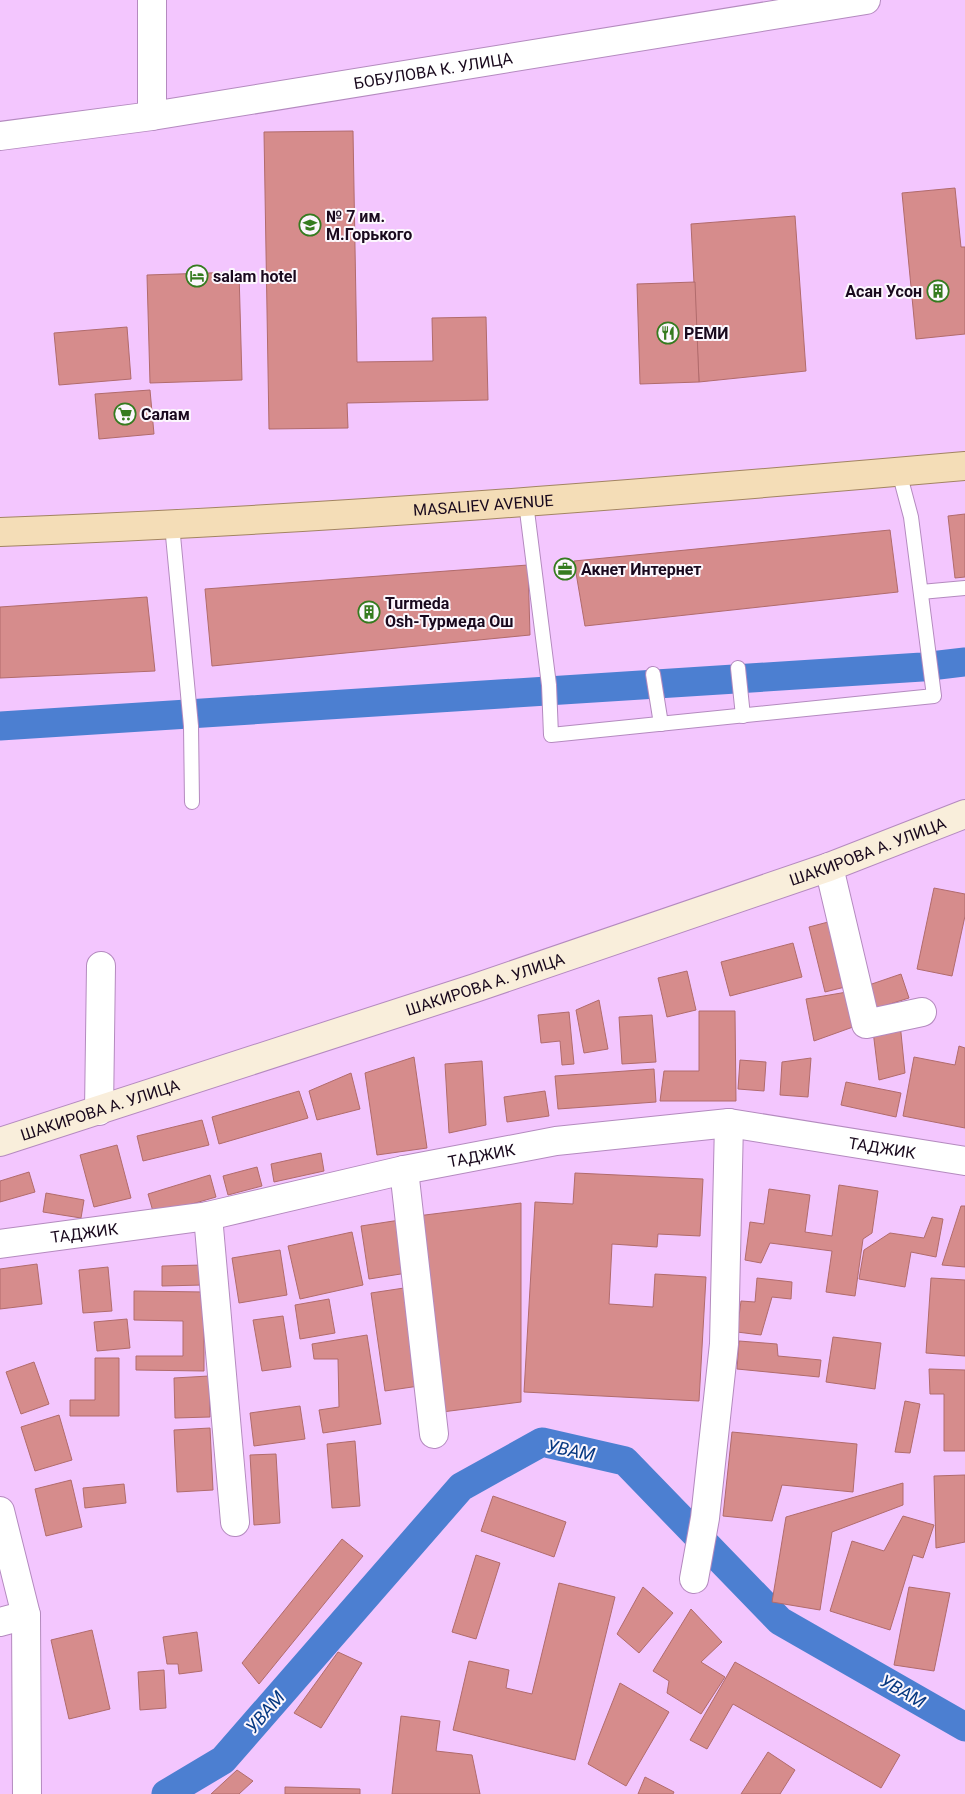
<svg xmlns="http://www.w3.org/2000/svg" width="965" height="1794" font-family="Roboto,sans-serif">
<rect width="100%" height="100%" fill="#f3c6fe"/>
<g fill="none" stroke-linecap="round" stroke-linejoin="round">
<g stroke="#4c7fd1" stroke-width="29">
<path d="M 0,726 L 922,667 L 965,662"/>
<path d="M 166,1794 L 223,1760 L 461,1487 L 542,1442 L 625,1461 L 780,1621 L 965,1727"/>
</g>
</g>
<g fill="#d68c8c" stroke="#b16b6c">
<path d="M 353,131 L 357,362 L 433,361 L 432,318 L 486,317 L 488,400 L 347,403 L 348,428 L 269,429 L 264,132 Z"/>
<path d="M 955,188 L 961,247 L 965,247 L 965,334 L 916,339 L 902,193 Z"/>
<path d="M 795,216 L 806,371 L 699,382 L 691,224 Z"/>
<path d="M 239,272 L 242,380 L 150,383 L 147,275 Z"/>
<path d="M 695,282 L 699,382 L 640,384 L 637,284 Z"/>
<path d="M 127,327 L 131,379 L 59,385 L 54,333 Z"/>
<path d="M 150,390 L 154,434 L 99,439 L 95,394 Z"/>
<path d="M 965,514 L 965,577 L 955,578 L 948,516 Z"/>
<path d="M 890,530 L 898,592 L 585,626 L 574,561 Z"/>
<path d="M 528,565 L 530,635 L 212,666 L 205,589 Z"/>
<path d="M 147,597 L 155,671 L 0,678 L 0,607 Z"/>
<path d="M 934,888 L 965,894 L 965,916 L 952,976 L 917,969 Z"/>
<path d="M 832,921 L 849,986 L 825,992 L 809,927 Z"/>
<path d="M 793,943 L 802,977 L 730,996 L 721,962 Z"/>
<path d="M 687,971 L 696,1010 L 667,1017 L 658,978 Z"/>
<path d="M 901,974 L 909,998 L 874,1009 L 866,986 Z"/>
<path d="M 847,992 L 853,1027 L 814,1041 L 806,999 Z"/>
<path d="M 599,1000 L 608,1049 L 584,1053 L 576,1010 Z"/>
<path d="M 699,1011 L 735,1011 L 736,1101 L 660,1101 L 664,1071 L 699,1071 Z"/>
<path d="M 569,1012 L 574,1064 L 562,1065 L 560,1041 L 541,1043 L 538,1015 Z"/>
<path d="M 652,1015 L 656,1062 L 622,1064 L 619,1017 Z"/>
<path d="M 900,1023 L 905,1073 L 879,1080 L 873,1031 Z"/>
<path d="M 959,1046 L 965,1048 L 965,1128 L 903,1116 L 914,1057 L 955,1065 Z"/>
<path d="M 414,1057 L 427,1148 L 377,1155 L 365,1073 Z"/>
<path d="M 811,1058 L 808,1097 L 780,1095 L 782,1062 Z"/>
<path d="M 740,1060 L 766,1062 L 764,1091 L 738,1089 Z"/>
<path d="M 482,1061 L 486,1125 L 449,1133 L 445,1064 Z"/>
<path d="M 654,1069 L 656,1102 L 558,1109 L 555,1076 Z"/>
<path d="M 351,1073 L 360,1109 L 317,1120 L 309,1091 Z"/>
<path d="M 846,1082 L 901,1093 L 896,1117 L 841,1105 Z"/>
<path d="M 299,1091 L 308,1118 L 219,1144 L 212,1117 Z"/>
<path d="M 545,1091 L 549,1116 L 507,1122 L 504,1097 Z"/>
<path d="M 202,1120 L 209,1145 L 143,1161 L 137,1136 Z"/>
<path d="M 117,1145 L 131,1198 L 94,1207 L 80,1155 Z"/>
<path d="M 321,1153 L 324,1171 L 274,1182 L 271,1164 Z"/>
<path d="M 257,1167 L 262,1186 L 228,1195 L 223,1176 Z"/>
<path d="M 29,1172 L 35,1192 L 0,1202 L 0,1181 Z"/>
<path d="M 575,1173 L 703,1179 L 700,1236 L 658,1234 L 657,1247 L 612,1244 L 609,1304 L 653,1307 L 655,1274 L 706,1277 L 699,1401 L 524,1392 L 535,1202 L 573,1204 Z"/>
<path d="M 210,1175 L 216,1197 L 154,1215 L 148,1194 Z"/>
<path d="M 839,1185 L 878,1191 L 872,1233 L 863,1239 L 855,1296 L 826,1292 L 832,1251 L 770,1243 L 761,1263 L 745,1260 L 750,1222 L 764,1224 L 769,1189 L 810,1195 L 805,1232 L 832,1236 Z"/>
<path d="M 46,1193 L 84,1200 L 81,1218 L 43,1212 Z"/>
<path d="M 521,1203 L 521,1402 L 442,1412 L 417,1216 Z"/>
<path d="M 961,1206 L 965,1206 L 965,1267 L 942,1265 Z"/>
<path d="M 932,1217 L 943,1219 L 936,1257 L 911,1252 L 905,1287 L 859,1279 L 864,1250 L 890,1233 L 924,1238 Z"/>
<path d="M 400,1220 L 407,1273 L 369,1279 L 361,1226 Z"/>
<path d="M 352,1232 L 363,1285 L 300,1299 L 288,1246 Z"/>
<path d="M 280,1250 L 287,1295 L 239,1303 L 232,1258 Z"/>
<path d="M 37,1264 L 42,1304 L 0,1309 L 0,1269 Z"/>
<path d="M 203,1265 L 203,1285 L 162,1286 L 162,1266 Z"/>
<path d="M 108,1267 L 112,1311 L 83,1313 L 79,1270 Z"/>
<path d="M 757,1278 L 792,1282 L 791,1299 L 772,1297 L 761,1335 L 737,1332 L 741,1301 L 755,1302 Z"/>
<path d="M 931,1278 L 965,1280 L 965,1356 L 926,1353 Z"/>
<path d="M 404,1288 L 419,1386 L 385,1391 L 371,1293 Z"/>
<path d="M 134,1291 L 204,1292 L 204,1371 L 136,1370 L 136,1356 L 183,1356 L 183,1321 L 134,1320 Z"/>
<path d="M 329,1299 L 335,1333 L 300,1339 L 295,1305 Z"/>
<path d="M 283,1316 L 291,1367 L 262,1371 L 253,1320 Z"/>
<path d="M 127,1319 L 130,1348 L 97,1351 L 94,1322 Z"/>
<path d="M 367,1335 L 381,1424 L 323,1433 L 319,1410 L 339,1407 L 338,1359 L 314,1359 L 312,1344 Z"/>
<path d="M 833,1337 L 881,1343 L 875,1389 L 826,1382 Z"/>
<path d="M 739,1341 L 777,1344 L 778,1356 L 821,1360 L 819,1377 L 737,1369 Z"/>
<path d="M 95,1358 L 119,1358 L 119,1416 L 70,1416 L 70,1400 L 95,1400 Z"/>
<path d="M 34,1362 L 49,1404 L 21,1414 L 6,1372 Z"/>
<path d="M 929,1369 L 965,1370 L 965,1451 L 944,1451 L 944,1394 L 930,1394 Z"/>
<path d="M 209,1376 L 210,1417 L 175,1418 L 174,1378 Z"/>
<path d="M 905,1401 L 920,1404 L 910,1453 L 895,1452 Z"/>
<path d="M 300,1406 L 305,1439 L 254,1446 L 250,1413 Z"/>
<path d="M 59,1415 L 72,1460 L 35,1471 L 21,1427 Z"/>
<path d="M 210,1428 L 213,1490 L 177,1492 L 174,1430 Z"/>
<path d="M 732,1432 L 857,1444 L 853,1492 L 782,1485 L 772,1521 L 723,1516 Z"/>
<path d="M 355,1441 L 360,1506 L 332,1508 L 327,1444 Z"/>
<path d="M 276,1454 L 280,1523 L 254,1525 L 250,1455 Z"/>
<path d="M 965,1475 L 965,1542 L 936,1548 L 934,1476 Z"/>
<path d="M 71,1480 L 82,1527 L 46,1536 L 35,1489 Z"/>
<path d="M 903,1483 L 903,1505 L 832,1532 L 820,1610 L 772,1602 L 786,1517 Z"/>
<path d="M 124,1484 L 126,1503 L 85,1508 L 83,1488 Z"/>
<path d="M 493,1496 L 566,1522 L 554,1557 L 481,1531 Z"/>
<path d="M 903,1516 L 934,1525 L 923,1558 L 913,1555 L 890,1630 L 830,1611 L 852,1541 L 884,1551 Z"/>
<path d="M 342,1539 L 363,1556 L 259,1684 L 242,1663 Z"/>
<path d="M 476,1555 L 500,1563 L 476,1639 L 452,1632 Z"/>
<path d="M 559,1583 L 615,1597 L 575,1760 L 453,1730 L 469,1661 L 509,1670 L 506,1688 L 532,1694 Z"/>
<path d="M 643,1587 L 673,1613 L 639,1653 L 617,1634 Z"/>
<path d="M 909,1587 L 950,1593 L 934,1671 L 894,1665 Z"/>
<path d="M 691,1609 L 722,1642 L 701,1662 L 725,1677 L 701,1714 L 667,1693 L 669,1681 L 653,1671 Z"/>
<path d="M 92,1630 L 110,1709 L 69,1719 L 51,1640 Z"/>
<path d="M 197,1632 L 202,1671 L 179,1674 L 178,1664 L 167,1664 L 163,1637 Z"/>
<path d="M 338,1652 L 362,1663 L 321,1728 L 294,1713 Z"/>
<path d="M 735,1662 L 900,1755 L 881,1788 L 733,1704 L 707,1749 L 690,1740 Z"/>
<path d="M 164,1670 L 166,1708 L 140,1710 L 138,1672 Z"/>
<path d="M 620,1683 L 669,1712 L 626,1786 L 588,1764 Z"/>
<path d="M 401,1716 L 440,1721 L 436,1751 L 472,1755 L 480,1794 L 392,1794 Z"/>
<path d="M 768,1752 L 795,1770 L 780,1794 L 741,1794 Z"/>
<path d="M 237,1770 L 253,1781 L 239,1794 L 211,1794 Z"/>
<path d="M 645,1777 L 674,1792 L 673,1794 L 638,1794 Z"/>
<path d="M 285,1787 L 360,1789 L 360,1794 L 285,1794 Z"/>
</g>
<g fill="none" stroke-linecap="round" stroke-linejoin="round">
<g stroke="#b48abf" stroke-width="16">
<g id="lane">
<path d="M 526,503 L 549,685 L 551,735 L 934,696 L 911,517 L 899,472"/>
<path d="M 172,525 L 191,726 L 192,802"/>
<path d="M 921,592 L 965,588"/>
<path d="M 738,668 L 743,716"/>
<path d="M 653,674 L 661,724"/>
</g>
</g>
<g stroke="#b48abf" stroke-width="30">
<g id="street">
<path d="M 152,116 L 152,0"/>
<path id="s1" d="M 0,136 L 152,116 L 866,0"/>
<path d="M 829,867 L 866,1024 L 922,1012"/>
<path d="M 99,1111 L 101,966"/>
<path d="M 404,1170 L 434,1434"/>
<path d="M 208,1216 L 235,1522"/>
<path id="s2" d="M 0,1244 L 208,1216 L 404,1170 L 556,1141 L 729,1123 L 965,1161"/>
<path d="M 0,1511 L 26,1615 L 27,1794"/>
<path d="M 694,1579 L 705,1518 L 724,1344 L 729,1123"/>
<path d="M 0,1622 L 26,1615"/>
</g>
</g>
<g stroke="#b48abf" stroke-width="30">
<g id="secondary">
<path id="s3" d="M 0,1142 L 475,988 L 829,867 L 965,814"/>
</g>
</g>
<g stroke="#a28462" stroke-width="30">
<g id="primary">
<path id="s4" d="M 0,532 C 322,520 644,494 965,466"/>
</g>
</g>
<use href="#lane" stroke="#fff" stroke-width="14"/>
<use href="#street" stroke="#fff" stroke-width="28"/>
<use href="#secondary" stroke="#f9eedb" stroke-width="28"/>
<use href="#primary" stroke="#f4ddb7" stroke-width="28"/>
</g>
<defs>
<g id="school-ring" transform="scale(1.125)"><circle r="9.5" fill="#fcf7fd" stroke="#357b1f" stroke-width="1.5"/><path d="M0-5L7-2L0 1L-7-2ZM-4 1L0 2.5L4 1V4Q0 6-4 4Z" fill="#357b1f"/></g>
<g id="hotel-ring" transform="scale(1.125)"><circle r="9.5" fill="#fcf7fd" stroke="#357b1f" stroke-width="1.5"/><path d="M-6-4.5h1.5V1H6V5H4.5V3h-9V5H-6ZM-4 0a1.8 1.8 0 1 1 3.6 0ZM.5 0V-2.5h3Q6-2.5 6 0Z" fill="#357b1f"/></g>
<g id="building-ring" transform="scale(1.125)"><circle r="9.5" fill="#fcf7fd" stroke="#357b1f" stroke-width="1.5"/><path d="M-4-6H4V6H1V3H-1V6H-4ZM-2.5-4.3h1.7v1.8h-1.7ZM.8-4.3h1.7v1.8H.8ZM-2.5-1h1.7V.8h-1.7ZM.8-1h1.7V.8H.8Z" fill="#357b1f"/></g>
<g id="restaurant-ring" transform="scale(1.125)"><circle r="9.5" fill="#fcf7fd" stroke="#357b1f" stroke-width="1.5"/><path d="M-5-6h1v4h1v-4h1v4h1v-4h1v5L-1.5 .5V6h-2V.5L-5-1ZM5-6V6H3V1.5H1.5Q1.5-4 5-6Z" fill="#357b1f"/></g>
<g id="supermarket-ring" transform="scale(1.125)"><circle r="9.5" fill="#fcf7fd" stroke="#357b1f" stroke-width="1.5"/><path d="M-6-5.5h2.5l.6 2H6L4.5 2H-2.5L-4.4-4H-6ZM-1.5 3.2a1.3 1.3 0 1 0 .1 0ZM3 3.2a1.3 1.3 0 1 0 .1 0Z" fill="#357b1f"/></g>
<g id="office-ring" transform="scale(1.125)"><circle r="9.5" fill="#fcf7fd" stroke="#357b1f" stroke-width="1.5"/><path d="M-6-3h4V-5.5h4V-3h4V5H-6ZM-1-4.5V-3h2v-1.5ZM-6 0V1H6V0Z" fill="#357b1f"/></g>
</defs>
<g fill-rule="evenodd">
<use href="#school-ring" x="310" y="225"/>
<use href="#hotel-ring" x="197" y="276"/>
<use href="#building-ring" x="938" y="291"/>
<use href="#restaurant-ring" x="668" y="333"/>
<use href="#supermarket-ring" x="125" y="414"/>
<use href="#office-ring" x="565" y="569"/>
<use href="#building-ring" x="369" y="612"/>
</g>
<g text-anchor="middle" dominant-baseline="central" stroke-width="4" stroke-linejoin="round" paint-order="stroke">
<g font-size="16" fill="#19091d" stroke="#fcf7fd">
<text stroke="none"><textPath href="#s1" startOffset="438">БОБУЛОВА К. УЛИЦА</textPath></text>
<text stroke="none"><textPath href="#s4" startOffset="484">MASALIEV AVENUE</textPath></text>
<text stroke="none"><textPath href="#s3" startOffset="915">ШАКИРОВА А. УЛИЦА</textPath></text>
<text stroke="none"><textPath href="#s3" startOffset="510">ШАКИРОВА А. УЛИЦА</textPath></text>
<text stroke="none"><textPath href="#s3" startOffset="105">ШАКИРОВА А. УЛИЦА</textPath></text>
<text stroke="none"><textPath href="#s2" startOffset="895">ТАДЖИК</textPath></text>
<text stroke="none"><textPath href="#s2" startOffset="490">ТАДЖИК</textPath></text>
<text stroke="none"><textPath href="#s2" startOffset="85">ТАДЖИК</textPath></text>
</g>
<g font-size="16" font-weight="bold" fill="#19091d" stroke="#fcf7fd" text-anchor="start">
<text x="326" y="216">№ 7 им.<tspan x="326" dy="18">М.Горького</tspan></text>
<text x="213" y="276">salam hotel</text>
<text x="922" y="291" text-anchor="end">Асан Усон</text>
<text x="684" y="333">РЕМИ</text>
<text x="141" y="414">Салам</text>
<text x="581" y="569">Акнет Интернет</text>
<text x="385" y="603">Turmeda<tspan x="385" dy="18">Osh-Турмеда Ош</tspan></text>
</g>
<g font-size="18" font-style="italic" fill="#063881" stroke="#fcf7fd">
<text transform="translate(571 1450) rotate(11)">УВАМ</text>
<text transform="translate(903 1691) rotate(30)">УВАМ</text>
<text transform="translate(265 1712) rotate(-49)">УВАМ</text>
</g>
</g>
</svg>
